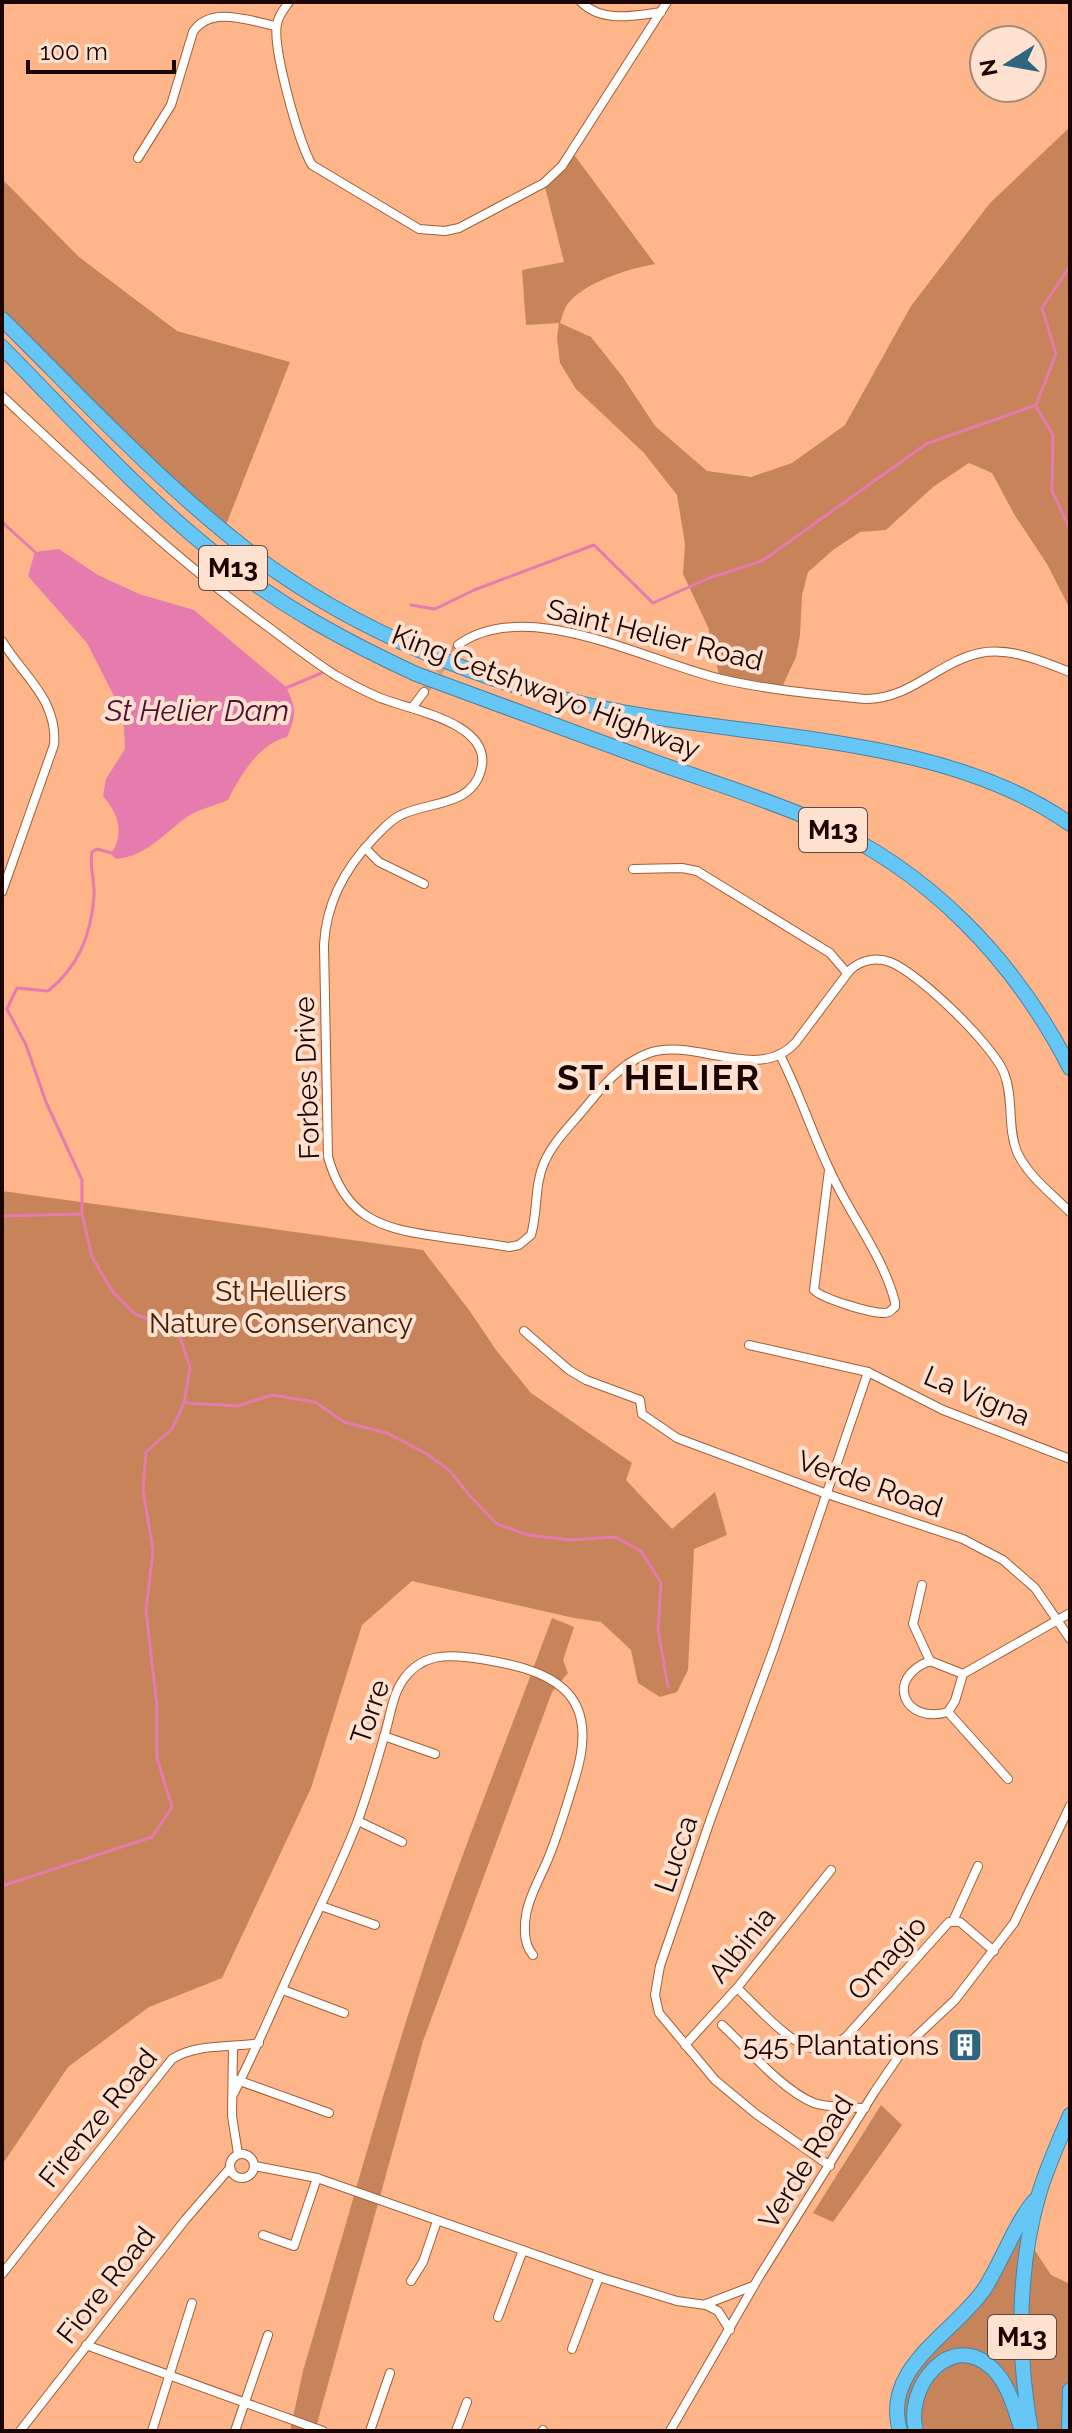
<svg xmlns="http://www.w3.org/2000/svg" width="1072" height="2433" font-family="Raleway,sans-serif">
<rect width="100%" height="100%" fill="#fdb589"/>
<g fill="#c7845b">
<path d="M 1070,127 L 1070,609 L 1047,564 L 1014,514 L 992,473 L 969,463 L 933,487 L 886,530 L 860,532 L 833,550 L 808,572 L 802,595 L 800,635 L 796,657 L 781,689 L 720,679 L 708,627 L 683,574 L 685,544 L 677,495 L 644,453 L 576,389 L 560,363 L 557,338 L 559,323 L 526,325 L 522,270 L 564,262 L 544,183 L 572,152 L 655,264 C 630,268 582,283 567,305 C 564,309 562,317 560,323 L 591,337 L 622,376 L 655,426 L 707,471 L 751,477 L 792,463 L 845,425 L 911,306 L 990,203 Z"/>
<path d="M 2,179 L 79,257 L 177,331 L 290,362 L 224,530 L 2,319 Z"/>
<path d="M 2,1191 L 423,1250 L 469,1310 L 496,1350 L 531,1393 L 632,1463 L 626,1480 L 672,1529 L 715,1492 L 727,1535 L 694,1549 L 688,1670 L 677,1692 L 660,1697 L 638,1683 L 631,1650 L 601,1622 L 574,1618 L 412,1581 L 362,1625 L 311,1788 L 222,1978 L 149,2007 L 68,2067 L 2,2165 Z"/>
<path d="M 552,1618 L 574,1627 L 563,1660 L 568,1673 L 552,1692 L 423,2041 L 315,2431 L 290,2431 L 303,2371 C 341,2243 376,2114 417,1987 C 457,1862 507,1741 552,1618 Z"/>
<path d="M 881,2105 L 902,2125 L 833,2222 L 813,2213 Z"/>
<path d="M 1030,2205 L 1030,2243 L 1051,2275 L 1070,2284 L 1070,2431 L 900,2431 L 903,2386 L 962,2316 Z"/>
</g>
<path fill="#e67bad" d="M 59,549 L 98,575 L 139,594 L 194,610 L 286,687 C 297,709 296,716 287,737 C 259,744 241,774 228,800 C 215,806 198,809 187,817 C 163,834 147,856 116,859 L 111,854 C 125,833 118,813 103,796 L 106,779 L 125,749 L 124,728 L 115,698 L 87,643 L 28,576 L 35,552 Z"/>
<g fill="none" stroke-linecap="round" stroke-linejoin="round">
<g stroke="#e67bad" stroke-width="3">
<path d="M 1036,406 L 1053,435 L 1052,491 L 1070,529"/>
<path d="M 2,522 L 35,552"/>
<path d="M 411,605 L 435,609 L 474,590 L 594,545 L 653,603 L 709,578 L 762,561 L 926,444 L 1036,405 L 1056,354 L 1042,308 L 1070,266"/>
<path d="M 286,688 L 324,672"/>
<path d="M 2,1216 L 82,1214"/>
<path d="M 186,1403 L 237,1406 L 272,1395 L 315,1402 L 344,1422 L 387,1433 L 427,1454 L 450,1471 L 470,1496 L 497,1524 L 528,1535 L 570,1540 L 615,1537 L 641,1551 L 661,1583 L 658,1630 L 668,1687"/>
<path d="M 2,1886 L 152,1837 L 172,1807 L 157,1758 L 157,1706 L 146,1611 L 153,1550 L 143,1490 L 146,1452 L 172,1429 L 184,1403 L 190,1367 L 180,1337 L 159,1323 L 135,1314 L 113,1292 L 92,1257 L 82,1214 L 82,1180 L 46,1102 L 26,1045 L 7,1009 L 17,988 L 48,991 C 78,967 91,936 94,896 C 95,881 89,867 92,852 L 97,849 L 112,853"/>
</g>
<path stroke="#db9a74" stroke-width="8" stroke-dasharray="8 4" stroke-linecap="butt" d="M 424,692 L 458,645"/>
<g stroke="#a05f35" stroke-width="10">
<g id="street">
<path d="M 289,2 C 284,9 278,16 277,24 C 272,47 299,144 312,165 L 419,229 L 445,231 L 459,228 L 544,183 L 562,166 L 667,2"/>
<path d="M 581,2 C 602,23 634,16 661,12"/>
<path d="M 138,158 L 171,105 L 193,32 C 210,5 250,21 276,26"/>
<path d="M 2,396 C 89,477 175,559 271,629 C 292,645 313,661 335,675 C 349,683 364,691 378,697 C 408,710 494,722 481,770 C 471,807 429,801 401,815 C 390,820 383,829 374,838 C 345,868 326,903 324,945 L 328,1157 C 345,1216 377,1228 435,1236 C 460,1240 485,1243 509,1247 L 519,1245 L 531,1235 C 538,1212 534,1186 544,1163 C 553,1142 570,1126 584,1109 C 602,1087 621,1063 649,1053 C 695,1037 759,1084 796,1042 L 850,970 C 861,960 876,957 890,962 C 919,973 993,1045 1004,1073 C 1014,1098 1007,1127 1017,1152 C 1028,1176 1052,1194 1070,1212"/>
<path d="M 2,641 C 24,677 58,700 54,745 L 2,892"/>
<path d="M 458,645 C 526,595 648,662 721,679 C 768,690 818,694 866,699 C 911,699 938,662 980,653 C 1011,647 1041,661 1070,672"/>
<path d="M 412,708 L 424,692"/>
<path d="M 365,848 L 379,862 L 424,884"/>
<path d="M 633,869 L 682,868 L 697,871 L 830,953 L 847,973"/>
<path d="M 780,1055 C 800,1094 813,1136 832,1175 C 852,1218 883,1256 895,1302 L 895,1307 C 890,1311 890,1313 884,1313 C 870,1313 823,1299 814,1290 L 829,1170"/>
<path d="M 524,1331 L 569,1370 L 586,1380 L 640,1400 L 642,1414 L 677,1438 L 827,1494 L 963,1539 L 978,1547 L 1003,1560 L 1035,1588 L 1070,1639"/>
<path d="M 749,1345 L 868,1372"/>
<path d="M 922,1585 L 913,1624 L 930,1661"/>
<path d="M 930,1661 L 963,1674 L 955,1701 L 948,1712 C 904,1725 884,1678 930,1661 Z"/>
<path d="M 963,1674 L 1070,1613"/>
<path d="M 948,1712 L 1008,1779"/>
<path d="M 384,1736 L 435,1754"/>
<path d="M 358,1821 L 402,1842"/>
<path d="M 321,1906 L 375,1925"/>
<path d="M 953,1921 L 978,1866"/>
<path d="M 737,1988 C 756,2005 791,2047 817,2049 C 828,2049 837,2044 846,2037 L 949,1922 L 960,1922 L 994,1951"/>
<path d="M 283,1990 L 344,2013"/>
<path d="M 722,2025 C 748,2049 782,2090 814,2103 C 829,2108 849,2107 865,2108"/>
<path d="M 685,2045 L 737,1988 L 831,1870"/>
<path d="M 233,2047 L 232,2116 L 238,2154"/>
<path d="M 237,2080 L 329,2113"/>
<path d="M 234,2093 C 261,2039 284,1983 310,1928 C 326,1894 343,1859 357,1823 C 367,1795 376,1765 384,1737 C 390,1718 392,1696 403,1680 C 421,1654 446,1654 474,1658 C 551,1669 603,1690 575,1778 C 567,1805 559,1832 548,1859 C 541,1876 529,1896 526,1915 C 524,1928 524,1945 533,1955"/>
<circle cx="242" cy="2166" r="12"/>
<path d="M 255,2166 L 317,2178 L 599,2277 L 677,2301 L 706,2305 L 718,2311 L 730,2330"/>
<path d="M 830,2166 L 756,2114 L 715,2080 L 659,2013 L 655,1995 L 660,1966 L 711,1818 L 774,1648 L 868,1372 L 943,1410 L 1070,1459"/>
<path d="M 263,2235 L 294,2246 L 317,2178"/>
<path d="M 2,2274 L 172,2059 C 198,2043 230,2048 259,2043"/>
<path d="M 411,2281 L 423,2262 L 437,2221"/>
<path d="M 706,2304 L 753,2286"/>
<path d="M 498,2317 L 523,2250"/>
<path d="M 86,2345 L 323,2431"/>
<path d="M 572,2349 L 599,2277"/>
<path d="M 20,2431 L 185,2220 L 230,2168"/>
<path d="M 152,2431 L 192,2303"/>
<path d="M 235,2431 L 268,2335"/>
<path d="M 370,2431 L 390,2373"/>
<path d="M 456,2431 L 467,2402"/>
<path d="M 542,2431 L 543,2430"/>
<path d="M 670,2431 L 759,2277 L 875,2091 L 905,2047 L 955,2000 L 1014,1923 L 1070,1806"/>
</g>
</g>
<g stroke="#4c829f" stroke-width="16">
<g id="highway">
<path d="M 2,319 C 83,399 160,483 251,553 C 354,631 485,685 612,710 C 757,739 946,736 1070,824"/>
<path d="M 2,347 C 73,419 142,497 222,559 C 282,607 347,642 416,674 C 496,703 575,733 655,762 C 708,781 763,798 814,820 C 928,869 1014,959 1070,1068"/>
<path d="M 900,2431 C 881,2367 955,2333 985,2288 C 1002,2261 1015,2224 1034,2201"/>
<path d="M 916,2431 C 904,2387 951,2329 992,2368 C 1009,2384 1015,2410 1022,2431"/>
<path d="M 1031,2431 C 1017,2355 1017,2269 1039,2194 C 1047,2167 1059,2141 1070,2115"/>
<path d="M 1069,2431 L 1070,2390"/>
</g>
</g>
<use href="#street" stroke="#fff" stroke-width="8"/>
<use href="#highway" stroke="#66c6f5" stroke-width="14"/>
</g>
<defs>
<g id="building-square" transform="scale(1.8)"><rect x="-9" y="-9" width="18" height="18" rx="4" fill="#2e657f" stroke="#ffe1d0"/><path d="M-4-6H4V6H1V3H-1V6H-4ZM-2.5-4.3h1.7v1.8h-1.7ZM.8-4.3h1.7v1.8H.8ZM-2.5-1h1.7V.8h-1.7ZM.8-1h1.7V.8H.8Z" fill="#fff"/></g>
</defs>
<g fill-rule="evenodd">
<use href="#building-square" x="965" y="2045"/>
</g>
<g text-anchor="middle" dominant-baseline="central" stroke-width="8" stroke-linejoin="round" paint-order="stroke">
<g fill="#ffe1d0" stroke="#60463e" stroke-width="2">
<rect x="199" y="546" width="68" height="44" rx="6"/>
<rect x="799" y="808" width="68" height="44" rx="6"/>
<rect x="988" y="2315" width="68" height="44" rx="6"/>
</g>
<g font-size="26" font-weight="bold" fill="#1c0400">
<text x="233" y="568">M13</text>
<text x="833" y="830">M13</text>
<text x="1022" y="2337">M13</text>
</g>
<g font-size="28" fill="#1c0400" stroke="#ffe1d0">
<text transform="translate(655 635) rotate(14)">Saint Helier Road</text>
<text transform="translate(546 692) rotate(21)">King Cetshwayo Highway</text>
<text transform="translate(307 1078) rotate(-92)">Forbes Drive</text>
<text transform="translate(977 1396) rotate(23)">La Vigna</text>
<text transform="translate(870 1484) rotate(19)">Verde Road</text>
<text transform="translate(370 1712) rotate(-71)">Torre</text>
<text transform="translate(676 1854) rotate(-71)">Lucca</text>
<text transform="translate(742 1945) rotate(-51)">Albinia</text>
<text transform="translate(887 1958) rotate(-48)">Omagio</text>
<text transform="translate(98 2118) rotate(-51)">Firenze Road</text>
<text transform="translate(806 2162) rotate(-58)">Verde Road</text>
<text transform="translate(106 2285) rotate(-52)">Fiore Road</text>
</g>
<g font-size="28" fill="#472106" stroke="#ffe1d0">
<text x="281" y="1291">St Helliers<tspan x="281" dy="32">Nature Conservancy</tspan></text>
</g>
<g font-size="28" fill="#1c0400" stroke="#ffe1d0" text-anchor="end">
<text x="939" y="2045">545 Plantations</text>
</g>
<g font-size="30" font-style="italic" fill="#500e32" stroke="#ffe1d0">
<text x="197" y="710">St Helier Dam</text>
</g>
<g font-size="36" font-weight="bold" letter-spacing="2" fill="#1c0400" stroke="#ffe1d0">
<text x="659" y="1077">ST. HELIER</text>
</g>
</g>
<rect width="1072" height="2433" fill="none" stroke="#1c0400" stroke-width="8"/>
<g transform="translate(1008 64) rotate(259)"><circle r="38" fill="#ffe1d0" stroke="#a4897d" stroke-width="2"/>
<path d="M0-6L14 30L0 20L-14 30Z" fill="#2e657f"/>
<text y="-12" font-size="22" font-weight="bold" text-anchor="middle" fill="#1c0400">N</text>
</g>
<path d="M28 60v12h146v-12" fill="none" stroke="#1c0400" stroke-width="4"/>
<text x="40" y="60" font-size="24" fill="#1c0400" stroke="#ffe1d0" stroke-width="6" paint-order="stroke">100 m</text>
</svg>
